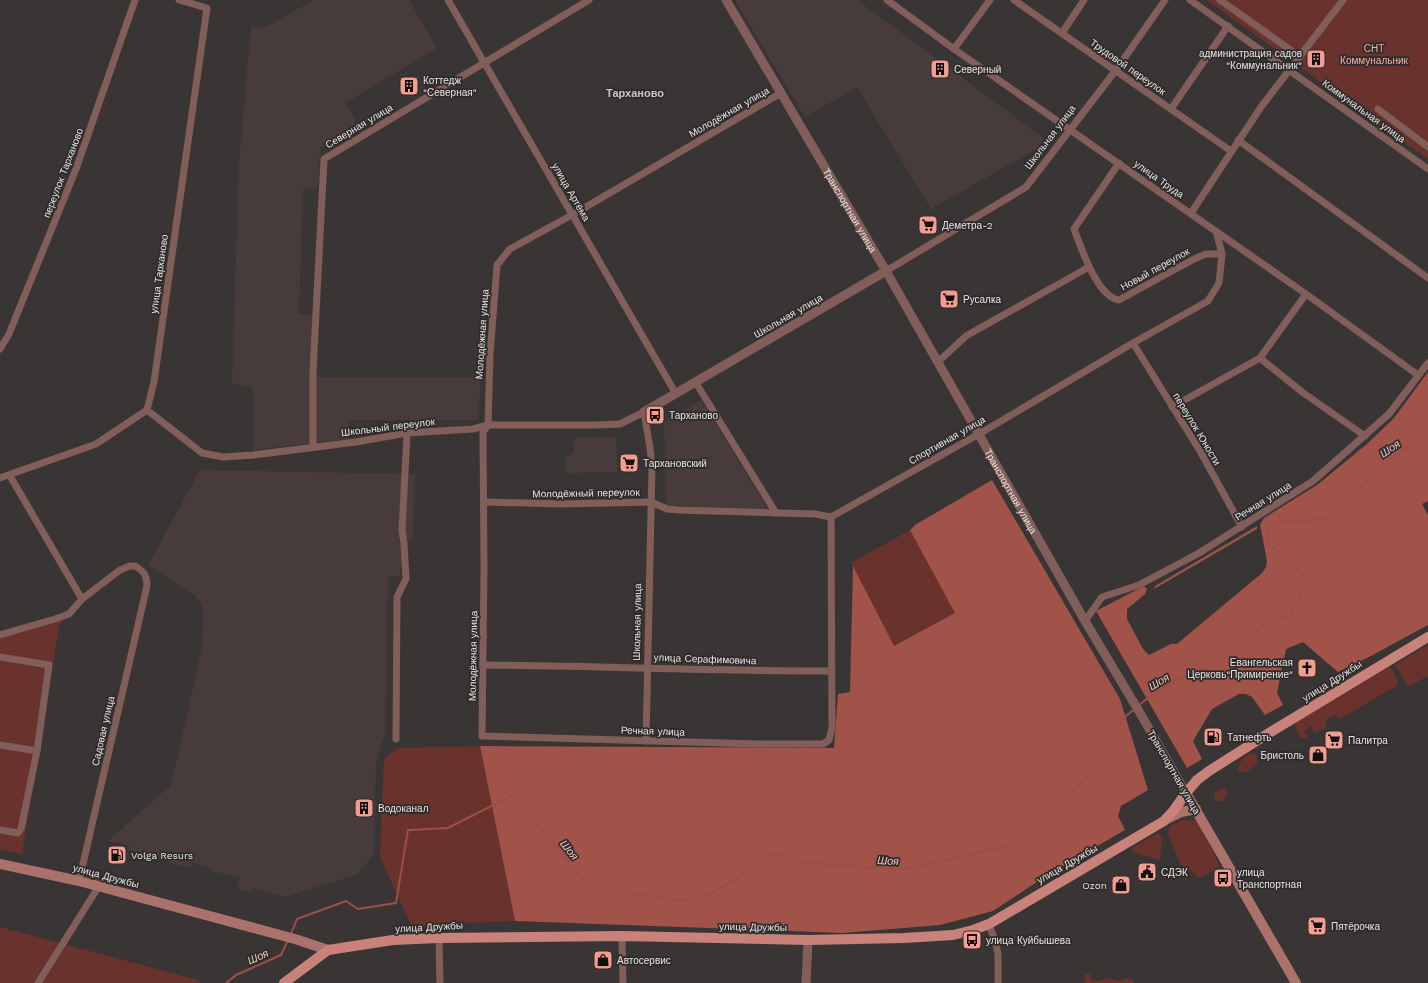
<svg xmlns="http://www.w3.org/2000/svg" width="1428" height="983" font-family="'Work Sans',sans-serif">
<rect width="100%" height="100%" fill="#393535"/>
<g fill="#473c3b">
<path d="M 314,0 L 409,0 L 437,48 L 345,103 L 354,116 L 355,124 L 354,131 L 335,145 L 320,147 L 318,188 L 303,189 L 299,314 L 314,315 L 311,377 L 481,377 L 478,420 L 349,420 L 348,439 L 253,450 L 253,388 L 232,383 L 239,162 L 251,26 L 264,28 Z"/>
<path d="M 735,0 L 857,0 L 1049,142 L 931,209 L 857,87 L 805,117 Z"/>
<path d="M 701,400 L 768,509 L 666,506 L 664,422 Z"/>
<path d="M 616,437 L 617,472 L 565,473 L 565,458 L 574,453 L 574,438 Z"/>
<path d="M 200,470 L 415,474 L 413,539 L 399,539 L 399,541 L 402,542 L 402,567 L 400,568 L 401,576 L 388,577 L 385,733 L 376,761 L 374,854 L 358,874 L 286,897 L 252,888 L 250,892 L 237,889 L 240,878 L 210,870 L 211,868 L 192,862 L 191,868 L 127,851 L 129,845 L 108,841 L 170,786 L 180,746 L 202,648 L 203,609 L 196,596 L 148,565 Z"/>
</g>
<g fill="#6a322c">
<path d="M 1207,0 L 1428,0 L 1428,159 Z"/>
<path d="M 910,530 L 956,613 L 894,647 L 851,563 Z"/>
<path d="M 64,618 L 59,626 L 22,854 L 0,850 L 0,638 L 46,625 Z"/>
<path d="M 1428,645 L 1428,676 L 1408,687 L 1395,665 Z"/>
<path d="M 1388,667 L 1392,669 L 1398,682 L 1396,686 L 1340,719 L 1334,715 L 1325,720 L 1327,725 L 1326,727 L 1315,733 L 1311,726 L 1304,731 L 1308,737 L 1305,739 L 1301,738 L 1295,726 L 1296,722 Z"/>
<path d="M 480,746 L 515,921 L 411,925 L 380,857 L 384,759 L 397,748 Z"/>
<path d="M 1254,753 L 1257,755 L 1257,763 L 1248,771 L 1242,773 L 1238,770 C 1238,762 1246,754 1254,753 Z"/>
<path d="M 1220,789 L 1225,789 L 1227,791 L 1226,796 L 1223,801 L 1217,801 L 1214,798 L 1215,793 Z"/>
<path d="M 1182,820 L 1197,821 L 1207,838 L 1219,865 L 1219,867 L 1201,877 L 1198,877 L 1190,870 L 1181,866 L 1168,834 L 1169,827 Z"/>
<path d="M 1158,833 L 1162,836 L 1160,860 L 1132,852 L 1133,847 Z"/>
<path d="M 87,873 L 107,878 L 110,881 L 110,884 L 108,885 L 87,879 L 85,876 Z"/>
<path d="M 0,927 L 202,981 L 198,983 L 0,983 Z"/>
<path d="M 1086,974 L 1090,974 L 1091,980 L 1098,981 L 1108,978 L 1118,981 L 1126,978 L 1134,980 L 1134,983 L 1085,983 L 1084,978 Z"/>
</g>
<g fill="#a1534a">
<path d="M 1428,372 L 1428,501 L 1422,504 L 1428,515 L 1428,625 L 1367,658 L 1338,672 L 1303,642 L 1286,649 L 1277,693 L 1283,705 L 1265,715 L 1252,697 L 1246,694 L 1239,694 L 1212,709 L 1193,741 L 1202,759 L 1187,768 L 1096,611 L 1144,586 L 1147,589 L 1145,594 L 1127,609 L 1127,619 L 1143,649 L 1149,655 L 1171,644 L 1177,644 L 1262,573 L 1266,567 L 1267,561 L 1260,524 L 1264,518 L 1317,485 L 1367,444 L 1394,418 Z"/>
<path d="M 992,480 L 1120,699 L 1148,790 L 1121,806 L 1118,816 L 1125,830 L 1049,874 L 993,911 L 940,925 L 843,933 L 515,921 L 480,746 L 834,748 L 838,694 L 850,692 L 853,566 L 894,646 L 955,613 L 910,530 L 915,525 Z"/>
<path d="M 1257,526 L 1257,529 L 1154,589 L 1155,586 Z"/>
</g>
<g fill="none" stroke-linecap="round" stroke-linejoin="round">
<g stroke="#9d4f46" stroke-width="2">
<path d="M 1138,706 L 1158,690 L 1200,669 L 1229,675 L 1246,666 L 1238,647 L 1261,626 L 1290,616 L 1307,582 L 1291,560 L 1267,544 L 1269,527 L 1285,521 L 1306,521 L 1325,518 L 1337,521 L 1347,505 L 1379,466 L 1428,433"/>
<path d="M 291,934 L 297,919 L 346,901 L 358,909 L 396,903 L 408,830 L 448,828 L 513,795 L 594,893 L 628,893 L 694,902 L 735,880 L 773,853 L 798,862 L 902,870 L 1019,843 L 1086,777 L 1126,716 L 1135,709"/>
<path d="M 226,983 L 236,975 L 281,955 L 288,940"/>
</g>
<g stroke="#815e59" stroke-width="7">
<path d="M 448,0 L 676,394"/>
<path d="M 887,0 L 954,49 L 1306,294 L 1418,375"/>
<path d="M 1014,0 L 1231,151"/>
<path d="M 1190,0 L 1428,169"/>
<path d="M 1220,0 L 1299,56"/>
<path d="M 1062,33 L 1084,0"/>
<path d="M 954,49 L 990,0"/>
<path d="M 781,93 L 572,215 L 510,249 L 497,265 L 490,355 L 488,425 L 483,432 L 484,569 L 482,736 L 758,744 L 823,744 L 829,740 L 832,728 L 831,517"/>
<path d="M 1171,109 L 1228,26"/>
<path d="M 1378,109 L 1428,147"/>
<path d="M 1238,140 L 1428,278"/>
<path d="M 1119,163 L 1074,229 C 1081,247 1097,297 1119,300 L 1194,259 L 1206,254 L 1222,254"/>
<path d="M 1191,213 L 1261,107 L 1343,0"/>
<path d="M 886,271 L 1026,187 L 1116,70 L 1165,0"/>
<path d="M 1133,343 L 1200,451 L 1242,527"/>
<path d="M 0,349 L 9,334 L 76,169 L 135,0"/>
<path d="M 1260,358 L 1302,392 L 1365,436"/>
<path d="M 938,362 L 966,336 L 1089,267"/>
<path d="M 696,383 L 776,513"/>
<path d="M 1172,407 L 1260,358 L 1306,294"/>
<path d="M 147,410 L 202,453 L 223,457 L 253,455 L 356,442 L 407,433 L 473,429 L 488,425 L 597,425 L 620,424 L 644,412 L 650,448 L 652,467 L 646,741"/>
<path d="M 313,447 L 313,371 L 324,159 L 589,0"/>
<path d="M 10,476 L 82,599"/>
<path d="M 0,478 L 96,444 L 147,410 L 154,382 L 207,8 L 179,0"/>
<path d="M 484,502 L 561,504 L 651,502 L 667,509 L 678,510 L 815,514 L 831,517"/>
<path d="M 831,517 L 979,434 L 1133,343 L 1208,301 L 1219,283 L 1222,254 L 1216,231"/>
<path d="M 1085,621 L 1102,597 L 1139,585 L 1199,553 L 1313,481 L 1389,414 L 1428,363"/>
<path d="M 0,635 L 55,619 L 69,614 L 82,599 L 120,570 L 130,566 L 135,566 C 144,571 147,576 147,586 L 79,881"/>
<path d="M 0,657 L 49,665 L 37,751 L 21,829 L 18,833 L 0,830"/>
<path d="M 483,665 C 599,666 715,671 831,671"/>
<path d="M 396,739 L 397,597 L 406,579 L 404,543 L 402,531 L 407,433"/>
<path d="M 0,745 L 37,751"/>
<path d="M 989,924 L 996,944 L 998,954 L 998,983"/>
<path d="M 622,936 L 623,983"/>
<path d="M 439,938 L 440,983"/>
<path d="M 38,983 L 99,886"/>
</g>
<g stroke="#815e59" stroke-width="9">
<path id="s1" d="M 726,0 L 886,271 L 1085,621 L 1140,713 L 1186,793"/>
<path d="M 644,412 L 886,271"/>
<path d="M 806,983 L 808,940"/>
</g>
<g stroke="#aa726b" stroke-width="10">
<path d="M 1186,793 L 1296,983"/>
<path d="M 1165,820 L 1181,812 L 1196,809"/>
<path d="M 0,864 L 79,881 L 295,939 L 328,950"/>
</g>
<path stroke="#c98279" stroke-width="10" d="M 284,983 L 328,950 L 393,940 L 439,938 L 622,936 L 808,940 L 904,938 L 953,935 L 973,930 L 989,924 L 1164,821 L 1174,810 L 1186,793 L 1197,780 L 1209,771 L 1269,733 L 1428,637"/>
</g>
<defs>
<g id="building-square" transform="scale(1)"><rect x="-9" y="-9" width="18" height="18" rx="4" fill="#f59c91" stroke="#2f2b2b"/><path d="M-4-6H4V6H1V3H-1V6H-4ZM-2.5-4.3h1.7v1.8h-1.7ZM.8-4.3h1.7v1.8H.8ZM-2.5-1h1.7V.8h-1.7ZM.8-1h1.7V.8H.8Z" fill="#111"/></g>
<g id="supermarket-square" transform="scale(1)"><rect x="-9" y="-9" width="18" height="18" rx="4" fill="#f59c91" stroke="#2f2b2b"/><path d="M-6-5.5h2.5l.6 2H6L4.5 2H-2.5L-4.4-4H-6ZM-1.5 3.2a1.3 1.3 0 1 0 .1 0ZM3 3.2a1.3 1.3 0 1 0 .1 0Z" fill="#111"/></g>
<g id="bus-square" transform="scale(1)"><rect x="-9" y="-9" width="18" height="18" rx="4" fill="#f59c91" stroke="#2f2b2b"/><path d="M-5-6H5V4H4V6H2V4H-2V6H-4V4H-5ZM-3.5-4V0h7V-4ZM-3.5 1.2v1.5H-2V1.2ZM2 1.2v1.5H3.5V1.2Z" fill="#111"/></g>
<g id="church-square" transform="scale(1)"><rect x="-9" y="-9" width="18" height="18" rx="4" fill="#f59c91" stroke="#2f2b2b"/><path d="M-1.2-6h2.4v3.5h3.3v2.4h-3.3V6h-2.4V-.1h-3.3v-2.4h3.3Z" fill="#111"/></g>
<g id="fuel-square" transform="scale(1)"><rect x="-9" y="-9" width="18" height="18" rx="4" fill="#f59c91" stroke="#2f2b2b"/><path d="M-5.5-6h7V0h2V4h1.3V-2.5L3-4.5l.8-.8L6-3V5H2.5V1h-1V6h-7ZM-4.2-4.7v3.2H.2V-4.7Z" fill="#111"/></g>
<g id="shop-square" transform="scale(1)"><rect x="-9" y="-9" width="18" height="18" rx="4" fill="#f59c91" stroke="#2f2b2b"/><path d="M-5-2.5h2.3a2.7 3.5 0 0 1 5.4 0H5L5.5 6h-11ZM-1.5-2.5h3a1.5 2.3 0 0 0-3 0Z" fill="#111"/></g>
<g id="civic-square" transform="scale(1)"><rect x="-9" y="-9" width="18" height="18" rx="4" fill="#f59c91" stroke="#2f2b2b"/><path d="M-.6-6.5H3V-4.5H.6V-3L4-1V1h2V6H-6V1h2V-1L-.6-3ZM-1.2 2.5V6h2.4V2.5Z" fill="#111"/></g>
</defs>
<g fill-rule="evenodd">
<use href="#building-square" x="1316" y="59"/>
<use href="#building-square" x="940" y="69"/>
<use href="#building-square" x="409" y="86"/>
<use href="#supermarket-square" x="928" y="225"/>
<use href="#supermarket-square" x="949" y="299"/>
<use href="#bus-square" x="655" y="415"/>
<use href="#supermarket-square" x="629" y="463"/>
<use href="#church-square" x="1307" y="668"/>
<use href="#fuel-square" x="1213" y="737"/>
<use href="#supermarket-square" x="1334" y="740"/>
<use href="#shop-square" x="1318" y="755"/>
<use href="#building-square" x="364" y="808"/>
<use href="#fuel-square" x="117" y="855"/>
<use href="#civic-square" x="1147" y="872"/>
<use href="#bus-square" x="1223" y="878"/>
<use href="#shop-square" x="1121" y="885"/>
<use href="#supermarket-square" x="1317" y="926"/>
<use href="#bus-square" x="972" y="940"/>
<use href="#shop-square" x="603" y="960"/>
</g>
<g text-anchor="middle" dominant-baseline="central" stroke-width="3.5" stroke-linejoin="round" paint-order="stroke">
<g font-size="10" fill="#f5b1a8" stroke="#2f2b2b">
<text x="1374" y="48">СНТ<tspan x="1374" dy="12">Коммунальник</tspan></text>
</g>
<g font-size="10" fill="#e8e5e5" stroke="#2f2b2b" text-anchor="start">
<text x="1302" y="53" text-anchor="end">администрация садов<tspan x="1302" dy="12">"Коммунальник"</tspan></text>
<text x="954" y="69">Северный</text>
<text x="423" y="80">Коттедж<tspan x="423" dy="12">"Северная"</tspan></text>
<text x="942" y="225">Деметра-2</text>
<text x="963" y="299">Русалка</text>
<text x="669" y="415">Тарханово</text>
<text x="643" y="463">Тархановский</text>
<text x="1293" y="662" text-anchor="end">Евангельская<tspan x="1293" dy="12">Церковь"Примирение"</tspan></text>
<text x="1227" y="737">Татнефть</text>
<text x="1348" y="740">Палитра</text>
<text x="1304" y="755" text-anchor="end">Бристоль</text>
<text x="378" y="808">Водоканал</text>
<text x="131" y="855">Volga Resurs</text>
<text x="1161" y="872">СДЭК</text>
<text x="1237" y="872">улица<tspan x="1237" dy="12">Транспортная</tspan></text>
<text x="1107" y="885" text-anchor="end">Ozon</text>
<text x="1331" y="926">Пятёрочка</text>
<text x="986" y="940">улица Куйбышева</text>
<text x="617" y="960">Автосервис</text>
</g>
<g font-size="10" fill="#e8e5e5" stroke="#2f2b2b">
<text transform="translate(1128 67) rotate(35)">Трудовой переулок</text>
<text transform="translate(1364 111) rotate(36)">Коммунальная улица</text>
<text transform="translate(729 112) rotate(-30)">Молодёжная улица</text>
<text transform="translate(359 126) rotate(-31)">Северная улица</text>
<text transform="translate(1050 137) rotate(-53)">Школьная улица</text>
<text transform="translate(63 173) rotate(-69)">переулок Тарханово</text>
<text transform="translate(1159 179) rotate(35)">улица Труда</text>
<text transform="translate(571 192) rotate(60)">улица Артёма</text>
<text stroke="none"><textPath href="#s1" startOffset="244">Транспортная улица</textPath></text>
<text transform="translate(1155 269) rotate(-29)">Новый переулок</text>
<text transform="translate(159 274) rotate(-82)">улица Тарханово</text>
<text transform="translate(788 316) rotate(-30)">Школьная улица</text>
<text transform="translate(482 334) rotate(-86)">Молодёжная улица</text>
<text transform="translate(388 427) rotate(-7)">Школьный переулок</text>
<text transform="translate(1197 429) rotate(59)">переулок Юности</text>
<text transform="translate(947 440) rotate(-30)">Спортивная улица</text>
<text stroke="none"><textPath href="#s1" startOffset="568">Транспортная улица</textPath></text>
<text transform="translate(586 493) rotate(-1)">Молодёжный переулок</text>
<text transform="translate(1263 501) rotate(-32)">Речная улица</text>
<text transform="translate(637 622) rotate(-89)">Школьная улица</text>
<text transform="translate(473 656) rotate(-89)">Молодёжная улица</text>
<text transform="translate(705 659) rotate(2)">улица Серафимовича</text>
<text transform="translate(1332 681) rotate(-32)">улица Дружбы</text>
<text transform="translate(103 731) rotate(-77)">Садовая улица</text>
<text transform="translate(653 731) rotate(2)">Речная улица</text>
<text transform="translate(1174 772) rotate(60)">Транспортная улица</text>
<text transform="translate(1067 864) rotate(-30)">улица Дружбы</text>
<text transform="translate(106 876) rotate(15)">улица Дружбы</text>
<text transform="translate(429 927) rotate(-3)">улица Дружбы</text>
<text transform="translate(753 927) rotate(1)">улица Дружбы</text>
</g>
<g font-size="11" font-weight="bold" fill="#cbc6c5" stroke="#2f2b2b">
<text x="635" y="93">Тарханово</text>
</g>
<g font-size="11" font-style="italic" fill="#f4c5bf" stroke="#2f2b2b">
<text transform="translate(1390 449) rotate(-34)">Шоя</text>
<text transform="translate(1159 682) rotate(-31)">Шоя</text>
<text transform="translate(569 850) rotate(51)">Шоя</text>
<text transform="translate(888 861) rotate(3)">Шоя</text>
<text transform="translate(258 957) rotate(-24)">Шоя</text>
</g>
</g>
</svg>
